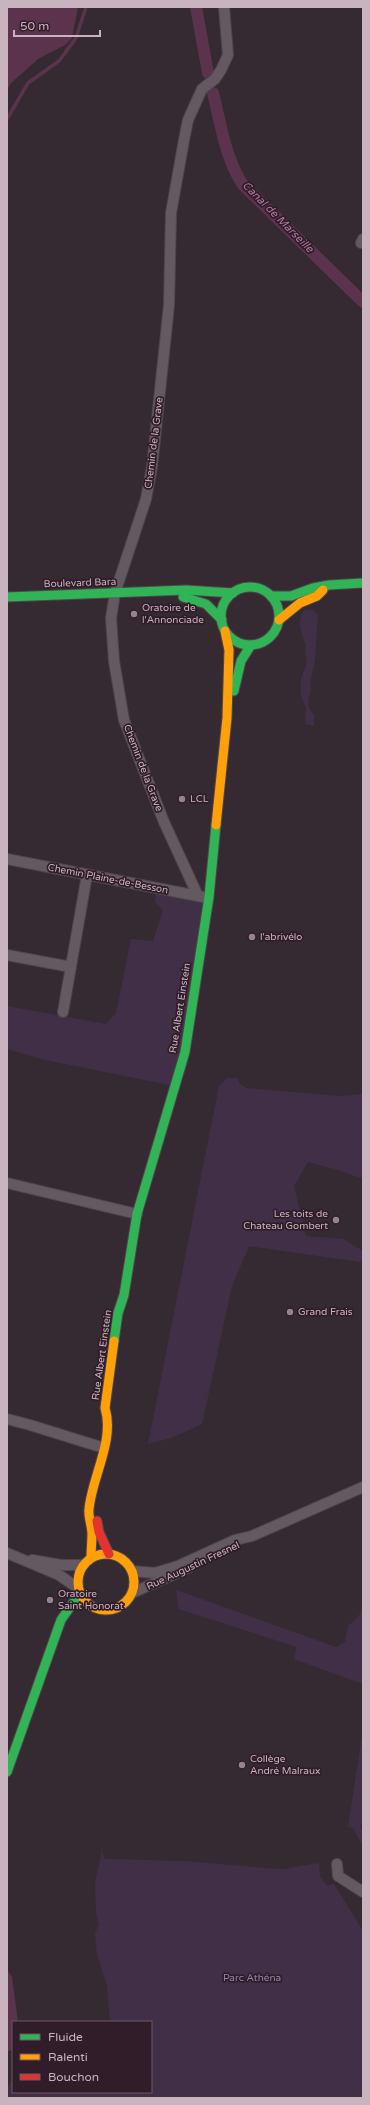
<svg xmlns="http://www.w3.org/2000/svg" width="370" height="2105" font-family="'Varela Round',sans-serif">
<rect width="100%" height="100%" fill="#362a32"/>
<g fill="#412f48">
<path d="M 304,610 L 314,610 L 318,615 L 315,659 L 310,683 L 311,691 L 308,698 L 309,708 L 314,715 L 314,726 L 305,724 L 306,708 L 301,697 L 301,678 L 307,663 L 305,650 L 306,645 C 302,632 296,622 304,610 Z"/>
<path d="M 156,888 L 209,897 L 174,1086 L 41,1059 L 7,1049 L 7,1006 L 106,1024 L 116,1013 L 131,939 L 153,941 L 163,910 L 155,902 Z"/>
<path d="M 227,1078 L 237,1078 L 240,1084 L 246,1088 L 339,1096 L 363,1094 L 363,1175 L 360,1178 L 338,1170 L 308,1162 L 294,1186 L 306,1236 L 343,1239 L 363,1251 L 363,1258 L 360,1262 L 249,1246 L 232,1286 L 202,1424 L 171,1438 L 148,1444 L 219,1086 Z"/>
<path d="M 176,1590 L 336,1647 L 345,1642 L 348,1626 L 359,1616 L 363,1603 L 363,1684 L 294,1659 L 297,1647 L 179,1609 Z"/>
<path d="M 363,1730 L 363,1825 L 360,1825 L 363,1833 L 363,1846 L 353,1828 L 348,1827 Z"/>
<path d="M 102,1851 L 105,1859 L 183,1861 L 264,1868 L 284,1869 L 319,1863 L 320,1876 L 327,1886 L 334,1884 L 363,1931 L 363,2098 L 7,2098 L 7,2088 L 13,2079 L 13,2092 L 151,2092 L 151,2022 L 110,2022 L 107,1985 L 97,1954 L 95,1934 L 99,1924 L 96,1912 L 95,1883 Z"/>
</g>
<g fill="#5b334c">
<path d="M 7,7 L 78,7 L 72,38 L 65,45 L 38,59 L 11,83 L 7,90 Z"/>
<path d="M 7,1969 L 12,1977 L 18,2022 L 13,2022 L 13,2049 L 7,2052 Z"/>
</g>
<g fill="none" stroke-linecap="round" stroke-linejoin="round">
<path stroke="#5b334c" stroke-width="3.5" d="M 7,119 L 28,83 L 59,61 L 76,38 L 86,7"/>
<g stroke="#5b334c" stroke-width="12">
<path d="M 196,7 L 208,73"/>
<path d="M 213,93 C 221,124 225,158 243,185 L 363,302"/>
</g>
<g stroke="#4f464c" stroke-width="12">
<g id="street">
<path d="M 361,243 L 363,239"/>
<path d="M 7,859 L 203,897"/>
<path d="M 198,896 L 164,822 L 124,720 L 114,661 L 111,618 L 115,593 L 146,499 L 152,467 L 169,305 L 171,213 L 184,140 L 188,120 L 202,89 L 215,79 L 221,70 L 228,55 L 224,7"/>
<path d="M 7,955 L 71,967"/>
<path d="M 63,1012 L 87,875"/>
<path d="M 7,1183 L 137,1214"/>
<path d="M 7,1419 L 30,1425 L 104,1448"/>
<path d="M 7,1553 L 59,1575 L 78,1588"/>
<path d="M 32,1560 L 61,1565 L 83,1565"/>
<path d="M 132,1571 L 155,1573 L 178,1566 L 235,1540 L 252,1536 L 363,1487"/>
<path d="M 132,1593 L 188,1568"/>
<path d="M 337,1864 L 338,1876 L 363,1892"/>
</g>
</g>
<g stroke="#4f464c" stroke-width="11">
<g id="fast">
<circle cx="250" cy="616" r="29"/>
<path d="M 271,596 L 291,596 L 313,588 L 329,585 L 363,583"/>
<path d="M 7,597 L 186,590 L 233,593"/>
<path d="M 183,597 L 206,604 L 222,620"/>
<path d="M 234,691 L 241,661 L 251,645"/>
<path d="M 114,1341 L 118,1313 L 124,1295 L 137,1214 L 185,1052 L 209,897 L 216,825"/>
<path d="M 7,1772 L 61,1620 L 80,1593"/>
</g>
</g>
<g stroke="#4f464c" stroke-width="11">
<g id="slow">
<path d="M 279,620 L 300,603 L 317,596 L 323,590"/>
<path d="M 216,825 L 227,718 L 229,650 L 225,631"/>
<circle cx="106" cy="1582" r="28"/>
<path d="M 91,1558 C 91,1550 92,1542 92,1534 C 92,1526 88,1517 89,1509 C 92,1477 115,1440 105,1408 L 114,1341"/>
</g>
</g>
<g stroke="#4f464c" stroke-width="11">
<path id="jam" d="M 97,1521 L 99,1532 L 109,1554"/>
</g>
<use href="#street" stroke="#645960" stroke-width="10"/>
<use href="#fast" stroke="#30b455" stroke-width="9"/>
<use href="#slow" stroke="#ff9f0a" stroke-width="9"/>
<use href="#jam" stroke="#e5322d" stroke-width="9"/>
</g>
<g fill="#95838e" stroke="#311c29" stroke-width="1.5">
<circle cx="134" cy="614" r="4"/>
<circle cx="182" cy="799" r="4"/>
<circle cx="252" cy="937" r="4"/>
<circle cx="336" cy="1220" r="4"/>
<circle cx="290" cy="1312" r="4"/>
<circle cx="50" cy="1600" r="4"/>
<circle cx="242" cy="1765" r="4"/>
</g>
<g text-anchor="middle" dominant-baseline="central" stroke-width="3.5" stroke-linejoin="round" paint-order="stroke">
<g font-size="10" fill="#c8b3bf" stroke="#311c29">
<text transform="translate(154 443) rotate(-83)">Chemin de la Grave</text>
<text transform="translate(80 583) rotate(-2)">Boulevard Bara</text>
<text transform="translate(143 768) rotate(69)">Chemin de la Grave</text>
<text transform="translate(108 879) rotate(11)">Chemin Plaine-de-Besson</text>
<text transform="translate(180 1008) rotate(-81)">Rue Albert Einstein</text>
<text transform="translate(102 1355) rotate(-82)">Rue Albert Einstein</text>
<text transform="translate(193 1566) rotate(-25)">Rue Augustin Fresnel</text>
</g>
<g font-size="10" fill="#c8b3bf" stroke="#311c29" text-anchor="start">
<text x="142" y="608">Oratoire de<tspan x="142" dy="12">l'Annonciade</tspan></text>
<text x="190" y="799">LCL</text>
<text x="260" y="937">l'abrivélo</text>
<text x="328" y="1214" text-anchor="end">Les toits de<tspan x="328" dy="12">Chateau Gombert</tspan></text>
<text x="298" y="1312">Grand Frais</text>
<text x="58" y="1594">Oratoire<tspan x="58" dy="12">Saint Honorat</tspan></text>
<text x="250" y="1759">Collège<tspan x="250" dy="12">André Malraux</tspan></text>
</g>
<g font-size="10" fill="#8988ad" stroke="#311c29">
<text x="252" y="1978">Parc Athéna</text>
</g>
<g font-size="11" font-style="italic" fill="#af7b9d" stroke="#311c29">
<text transform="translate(278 217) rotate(45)">Canal de Marseille</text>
</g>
</g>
<rect width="370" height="2105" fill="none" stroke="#c8b3bf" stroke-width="16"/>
<rect x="12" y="2021" width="140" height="72" fill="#311c29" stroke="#6d5865"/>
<rect x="20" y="2034" width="20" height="6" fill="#30b455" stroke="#6d5865"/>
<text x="48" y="2041" font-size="12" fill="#c8b3bf">Fluide</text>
<rect x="20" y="2054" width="20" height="6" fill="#ff9f0a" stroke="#6d5865"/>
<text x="48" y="2061" font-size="12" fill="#c8b3bf">Ralenti</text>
<rect x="20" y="2074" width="20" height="6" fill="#e5322d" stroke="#6d5865"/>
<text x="48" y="2081" font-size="12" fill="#c8b3bf">Bouchon</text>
<path d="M14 30v6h86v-6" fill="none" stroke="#c8b3bf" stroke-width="2"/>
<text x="20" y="30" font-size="12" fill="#c8b3bf" stroke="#311c29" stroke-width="3" paint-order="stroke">50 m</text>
</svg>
